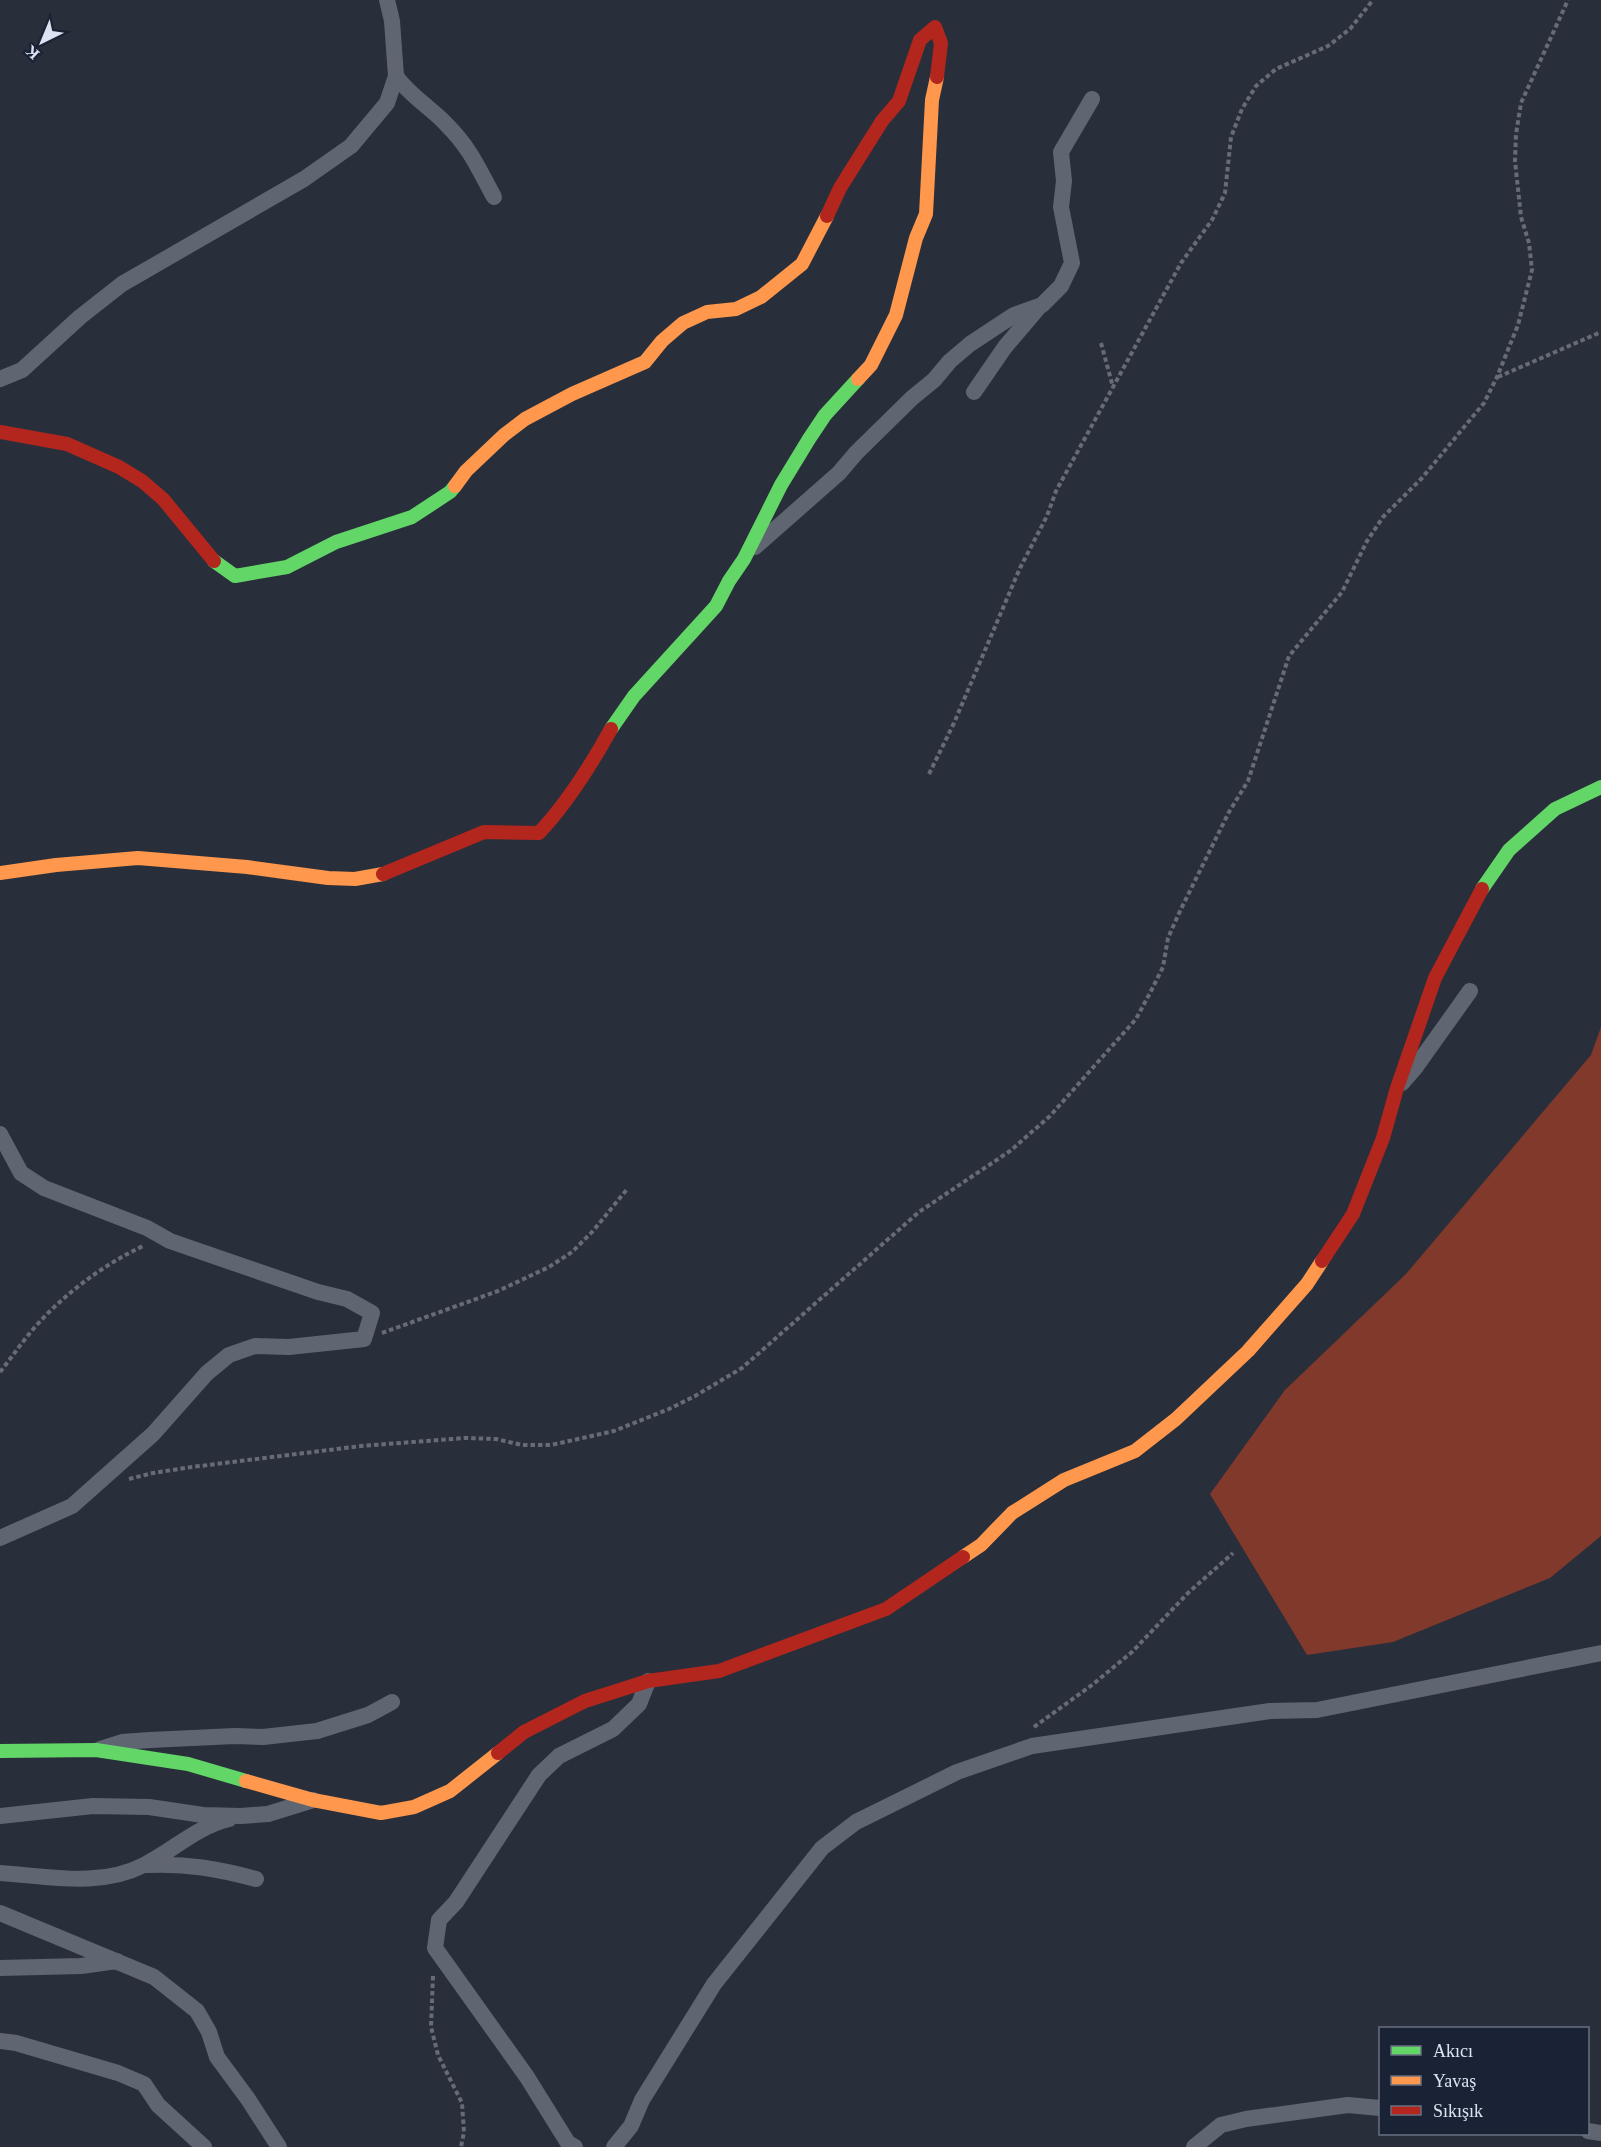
<svg xmlns="http://www.w3.org/2000/svg" width="1601" height="2147" font-family="Georgia,serif">
<rect width="100%" height="100%" fill="#292f3a"/>
<path fill="#80392a" d="M 1601,1027 L 1601,1536 L 1550,1578 L 1393,1642 L 1307,1655 L 1210,1494 L 1285,1390 L 1406,1274 L 1591,1055 Z"/>
<g fill="none" stroke-linecap="round" stroke-linejoin="round">
<g stroke="#676b75" stroke-width="4" stroke-dasharray="4.5 3" stroke-linecap="butt">
<path d="M 1101,343 L 1113,387"/>
<path d="M 1498,377 L 1601,332"/>
<path d="M 929,774 L 954,723 L 1020,568 L 1047,516 L 1056,491 L 1181,263 L 1212,220 L 1225,193 L 1231,137 L 1242,109 L 1256,86 L 1276,69 L 1328,46 L 1350,29 L 1373,0"/>
<path d="M 382,1333 L 498,1291 L 549,1267 L 572,1252 L 593,1231 L 628,1188"/>
<path d="M 0,1372 C 12,1357 22,1342 35,1327 C 64,1294 103,1265 143,1246"/>
<path d="M 129,1479 L 153,1473 L 192,1467 L 361,1446 L 465,1438 L 496,1439 L 522,1445 L 551,1445 L 614,1431 L 669,1409 L 695,1396 L 742,1368 L 919,1212 L 1010,1151 L 1050,1116 L 1136,1019 L 1150,993 L 1163,967 L 1168,938 L 1180,911 L 1229,812 L 1248,781 L 1289,656 L 1342,592 L 1367,541 L 1383,517 L 1422,478 L 1484,403 L 1497,377 L 1518,325 L 1532,270 L 1529,243 L 1521,217 L 1515,161 L 1516,134 L 1521,103 L 1568,0"/>
<path d="M 1034,1727 L 1092,1685 L 1132,1652 L 1188,1593 L 1233,1553"/>
<path d="M 433,1976 L 431,2027 L 438,2055 L 462,2103 L 464,2132 L 461,2147"/>
</g>
<g stroke="#606671" stroke-width="16">
<path d="M 396,76 C 409,95 430,107 446,124 C 471,149 478,168 494,197"/>
<path d="M 0,379 L 22,370 L 80,317 L 122,284 L 304,179 L 351,146 L 387,103 L 396,76 L 392,21 L 387,0"/>
<path d="M 974,392 L 1005,347 L 1039,307"/>
<path d="M 755,547 L 839,473 L 856,453 L 912,398 L 934,380 L 950,361 L 970,344 L 1014,315 L 1042,305 L 1061,286 L 1072,263 L 1061,207 L 1064,181 L 1061,152 L 1092,99"/>
<path d="M 1402,1083 L 1415,1068 L 1470,991"/>
<path d="M 0,1134 L 21,1173 L 44,1188 L 147,1228 L 170,1241 L 318,1292 L 347,1299 L 372,1313 L 364,1339 L 289,1347 L 255,1346 L 229,1355 L 207,1373 L 153,1434 L 72,1506 L 0,1538"/>
<path d="M 100,1749 L 122,1742 L 150,1740 L 235,1736 L 263,1737 L 317,1731 L 368,1715 L 392,1702"/>
<path d="M 0,1816 L 93,1806 L 149,1807 L 203,1815 L 241,1816 L 268,1814 L 313,1800"/>
<path d="M 147,1865 C 186,1863 219,1869 256,1879"/>
<path d="M 0,1873 C 49,1876 99,1888 144,1865 C 174,1850 196,1827 229,1819"/>
<path d="M 0,1913 L 154,1977 L 197,2011 L 209,2032 L 217,2057 L 248,2099 L 279,2147"/>
<path d="M 0,1968 L 81,1966 L 117,1961"/>
<path d="M 0,2041 L 16,2043 L 118,2073 L 144,2084 L 158,2105 L 204,2147"/>
<path d="M 1588,2131 L 1601,2133"/>
<path d="M 575,2147 L 568,2143 L 527,2077 L 435,1948 L 439,1920 L 456,1902 L 539,1775 L 559,1756 L 613,1729 L 639,1704 L 648,1681"/>
<path d="M 614,2147 L 631,2126 L 642,2100 L 714,1984 L 822,1848 L 856,1822 L 957,1772 L 1032,1746 L 1270,1711 L 1317,1710 L 1601,1653"/>
<path d="M 1194,2147 L 1221,2125 L 1246,2119 L 1348,2105 L 1380,2108"/>
</g>
<g stroke="#63d668" stroke-width="14">
<path d="M 214,561 L 235,576 L 287,567 L 336,542 L 412,517 L 450,492 L 455,486"/>
<path d="M 611,729 L 634,696 L 716,606 L 729,581 L 744,559 L 781,485 L 809,439 L 825,415 L 858,379"/>
<path d="M 1482,889 L 1509,850 L 1555,809 L 1601,787"/>
<path d="M 0,1751 L 96,1750 L 188,1764 L 246,1781"/>
</g>
<g stroke="#ff974d" stroke-width="14">
<path d="M 858,379 L 871,365 L 896,315 L 916,238 L 926,214 L 932,100 L 937,77"/>
<path d="M 455,486 L 466,471 L 504,435 L 525,419 L 572,394 L 645,362 L 662,341 L 683,323 L 707,312 L 736,309 L 761,297 L 802,264 L 827,216"/>
<path d="M 0,873 L 56,865 L 138,858 L 247,867 L 328,878 L 355,879 L 383,874"/>
<path d="M 963,1557 L 981,1545 L 1012,1513 L 1064,1480 L 1135,1451 L 1176,1419 L 1248,1351 L 1307,1284 L 1322,1261"/>
<path d="M 246,1781 L 313,1800 L 381,1813 L 414,1807 L 450,1791 L 498,1753"/>
</g>
<g stroke="#b3261e" stroke-width="14">
<path d="M 827,216 L 840,188 L 882,121 L 899,101 L 920,40 L 935,27 L 941,43 L 937,77"/>
<path d="M 0,432 L 67,444 L 119,467 L 142,481 L 163,499 L 214,561"/>
<path d="M 383,874 L 484,832 L 539,833 C 568,802 590,767 611,729"/>
<path d="M 1322,1261 L 1353,1214 L 1383,1138 L 1397,1088 L 1435,978 L 1482,889"/>
<path d="M 498,1753 L 524,1732 L 585,1701 L 648,1681 L 719,1671 L 886,1609 L 963,1557"/>
</g>
</g>
<rect x="1379" y="2027" width="210" height="108" fill="#1a2335" stroke="#686f7f" stroke-width="1.5"/>
<rect x="1391" y="2046" width="30" height="9" fill="#63d668" stroke="#686f7f" stroke-width="1.5"/>
<text x="1433" y="2057" font-size="18" fill="#dce2ef">Akıcı</text>
<rect x="1391" y="2076" width="30" height="9" fill="#ff974d" stroke="#686f7f" stroke-width="1.5"/>
<text x="1433" y="2087" font-size="18" fill="#dce2ef">Yavaş</text>
<rect x="1391" y="2106" width="30" height="9" fill="#b3261e" stroke="#686f7f" stroke-width="1.5"/>
<text x="1433" y="2117" font-size="18" fill="#dce2ef">Sıkışık</text>
<g transform="translate(42 42) rotate(223)" stroke="#1a2335" stroke-width="4.5" paint-order="stroke">
<path d="M0-4.5L10 22L0 15L-10 22Z" fill="#dce2ef"/>
<text y="-9" font-size="16" font-weight="bold" text-anchor="middle" fill="#dce2ef">K</text>
</g>
</svg>
